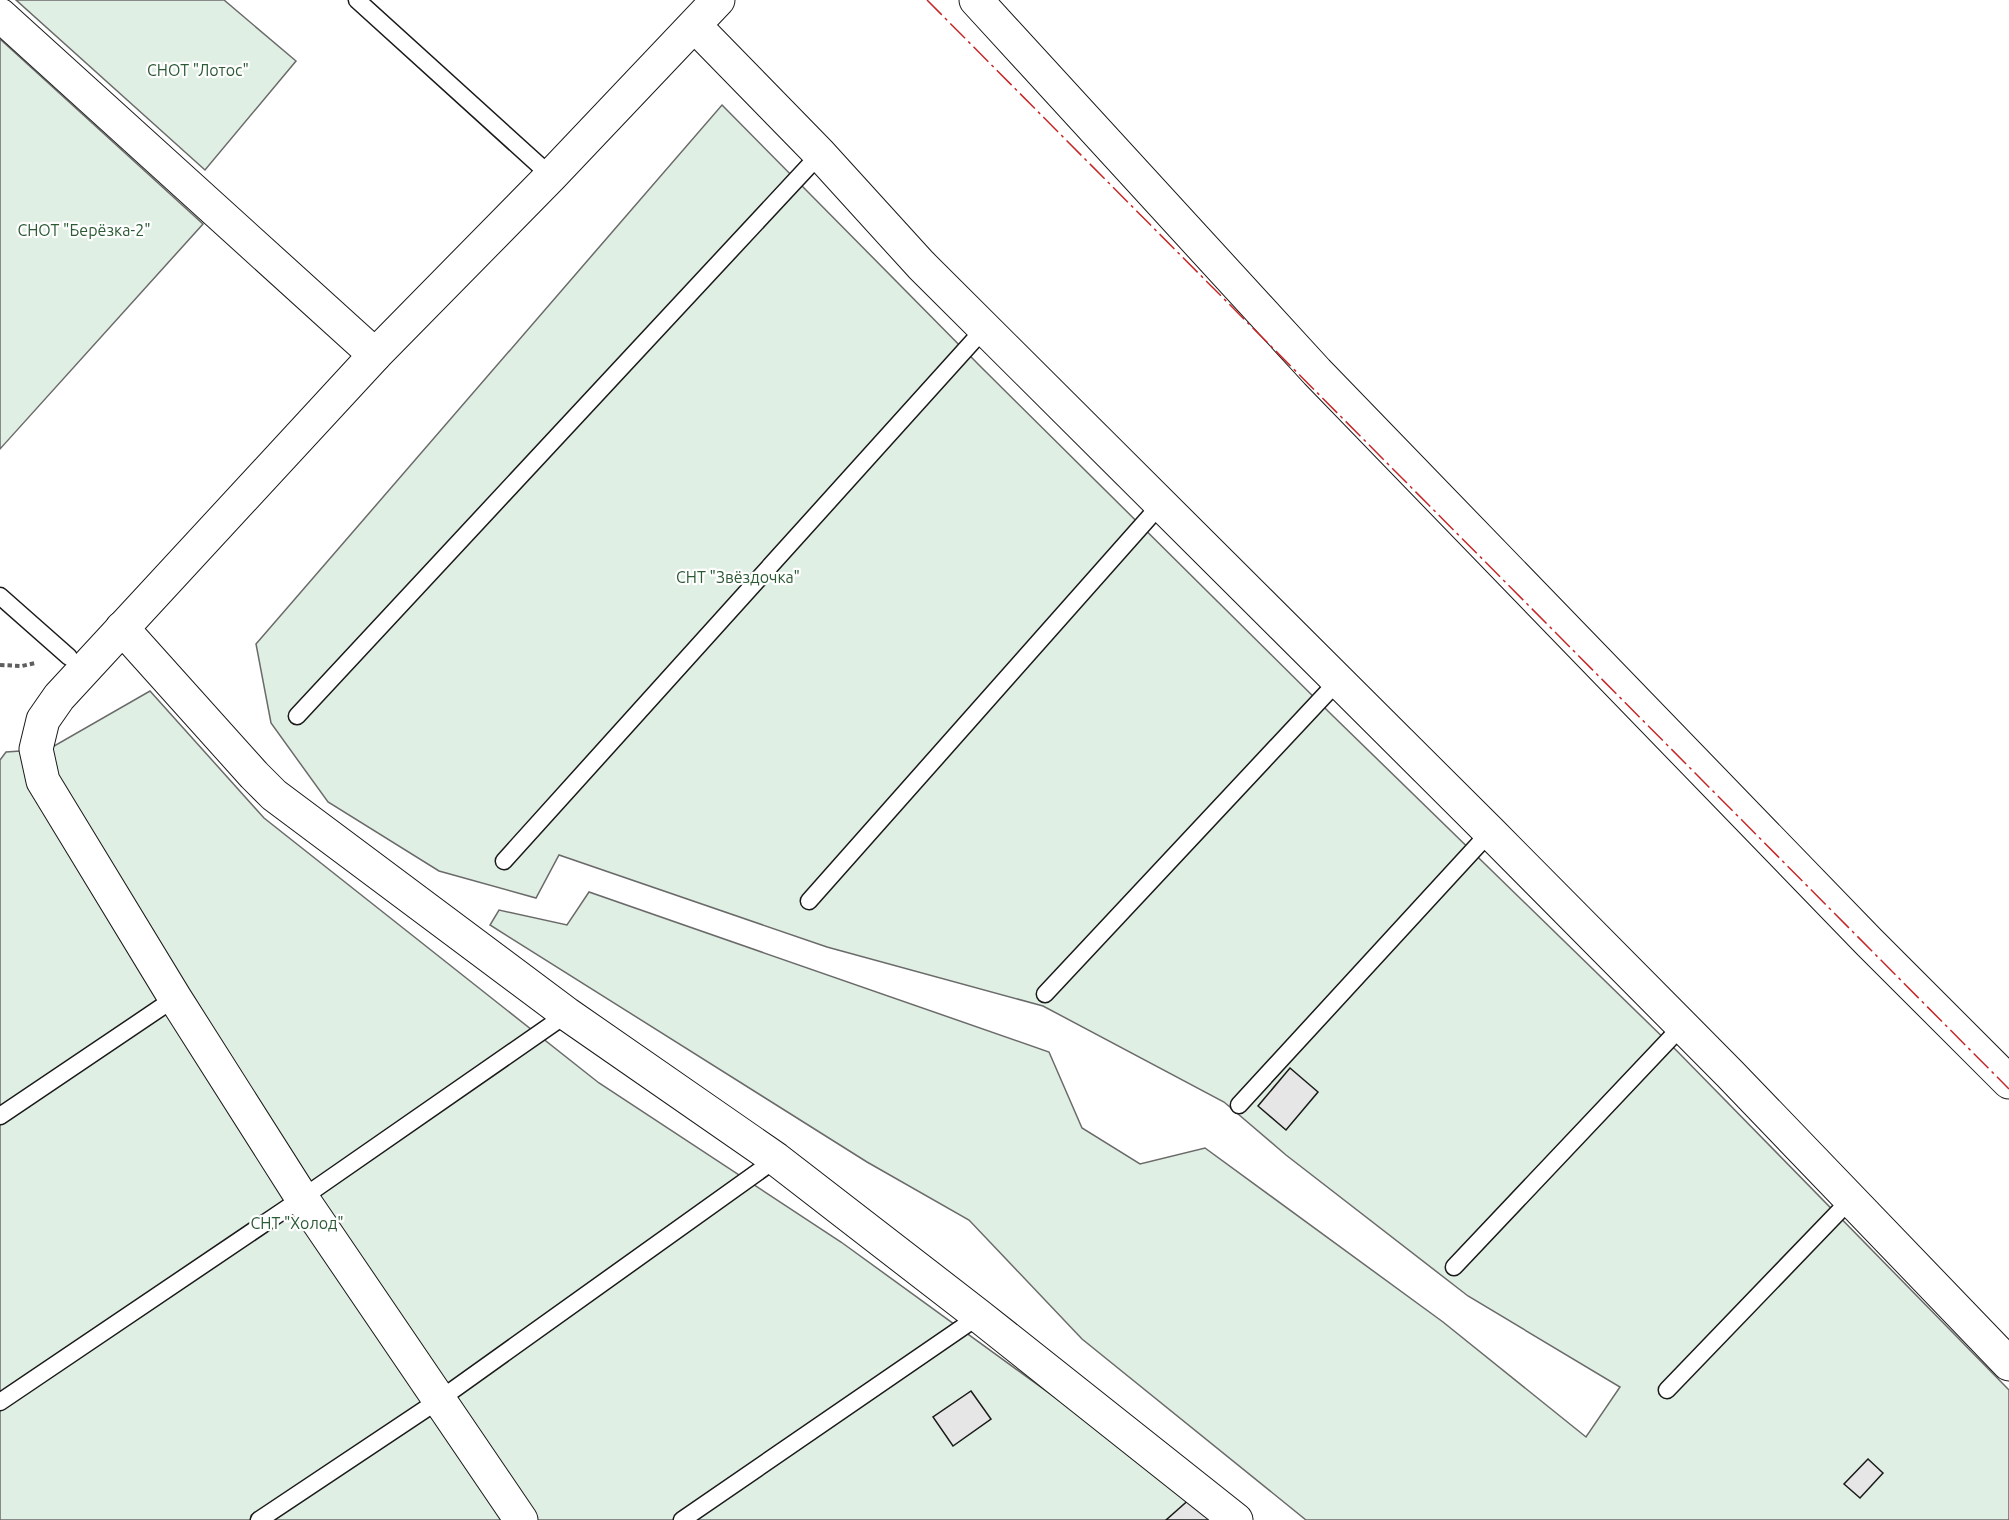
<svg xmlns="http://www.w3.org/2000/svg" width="2009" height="1520" font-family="Ubuntu,sans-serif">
<rect width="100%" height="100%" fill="#fff"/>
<g fill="#e0efe3" stroke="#6a6a6a" stroke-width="1.5">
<path d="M 16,0 L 224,0 L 296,61 L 205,170 Z"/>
<path d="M 0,39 L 203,224 L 0,449 Z"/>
<path d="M 722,105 L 981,367 L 1333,716 L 1677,1051 L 2009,1390 L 2009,1520 L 1306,1520 L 1082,1339 L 969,1220 L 867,1162 L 490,925 L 499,910 L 567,925 L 589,892 L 1049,1052 L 1082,1128 L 1140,1164 L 1205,1148 L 1443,1322 L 1586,1437 L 1620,1387 L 1468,1296 L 1286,1155 L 1224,1102 L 1043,1006 L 827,947 L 559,855 L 536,898 L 439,871 L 328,802 L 271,723 L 256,644 Z"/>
<path d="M 150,691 L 264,818 L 599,1083 L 841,1242 L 1224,1520 L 0,1520 L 0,760 L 6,752 L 49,749 Z"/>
</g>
<g fill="#e6e6e6" stroke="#1a1a1a" stroke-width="1.5">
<path d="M 1290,1068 L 1318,1092 L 1286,1130 L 1258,1106 Z"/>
<path d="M 971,1391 L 991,1419 L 953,1446 L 933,1417 Z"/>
<path d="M 1868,1459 L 1883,1473 L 1860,1498 L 1844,1484 Z"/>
<path d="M 1192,1497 L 1212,1520 L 1166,1520 Z"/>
</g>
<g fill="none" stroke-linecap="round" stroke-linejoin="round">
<g stroke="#1a1a1a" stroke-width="19">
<g id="service">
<path d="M 357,0 L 551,176"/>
<path d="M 0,596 L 69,657"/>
<path d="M 297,716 L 820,154"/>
<path d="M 504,861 L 984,329"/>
<path d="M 809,901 L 1161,504"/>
<path d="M 1045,994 L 1338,681"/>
<path d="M 1239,1105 L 1490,832"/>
<path d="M 0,1116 L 175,998"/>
<path d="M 1454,1267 L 1682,1026"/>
<path d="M 1667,1390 L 1850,1200"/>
<path d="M 0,1402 L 302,1198 L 567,1014"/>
<path d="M 259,1520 L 439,1400 L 776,1159"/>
<path d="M 682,1520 L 979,1316"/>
</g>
</g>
<g stroke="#1a1a1a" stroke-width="35">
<g id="minor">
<path d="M 976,0 L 1317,372 L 1869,942 L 2009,1082"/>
<path d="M 0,15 L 375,355"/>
<path d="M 695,26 L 820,154 L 921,265 L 1490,832 L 1730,1074 L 2009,1364"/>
<path d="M 122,628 L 254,775 L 274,795 L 567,1014 L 776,1159 L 979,1316 L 1236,1520"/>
<path d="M 521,1520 L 302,1198 L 175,998 L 43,781 L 36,749 L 43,720 L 59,697 L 375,355 L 551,176 L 718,0"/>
</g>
</g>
<path stroke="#5f5f5f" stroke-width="4" stroke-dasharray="4.5 3" stroke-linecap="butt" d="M 0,665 L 22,666 L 35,663"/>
<use href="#service" stroke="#fff" stroke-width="16"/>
<use href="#minor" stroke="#fff" stroke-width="33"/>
<path stroke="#c62828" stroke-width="1.5" stroke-dasharray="21 4.5 3 4.5" stroke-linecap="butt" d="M 927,0 L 2009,1089"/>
</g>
<g text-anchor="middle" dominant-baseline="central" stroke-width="4.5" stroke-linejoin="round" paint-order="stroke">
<g font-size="16" fill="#2b5a34" stroke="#fff">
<text x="198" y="70">СНОТ "Лотос"</text>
<text x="84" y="230">СНОТ "Берёзка-2"</text>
<text x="738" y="577">СНТ "Звёздочка"</text>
<text x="297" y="1223">СНТ "Холод"</text>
</g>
</g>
</svg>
